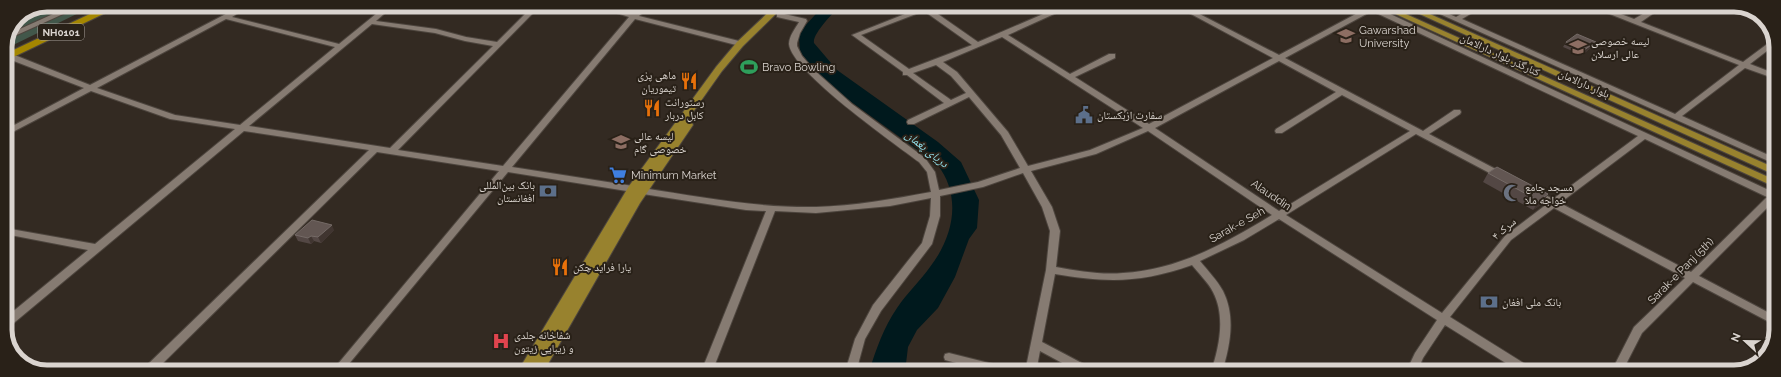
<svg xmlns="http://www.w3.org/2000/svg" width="1781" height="377" font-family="Raleway,'Noto Naskh Arabic',sans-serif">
<rect width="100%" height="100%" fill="#332a22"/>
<path fill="#42574a" d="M 47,5 L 81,5 L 91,7 L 5,49 L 18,17 Z"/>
<path fill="#00191d" d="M 824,5 L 841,5 C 834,12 812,34 814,43 L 837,70 L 938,142 L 961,162 L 979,200 L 977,228 L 969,239 L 955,277 L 938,308 L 917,330 L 908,347 L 905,372 L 869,372 C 876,349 884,327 897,308 C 907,293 920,281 930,267 C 954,236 962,196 937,164 L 825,83 L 800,52 L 799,36 L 805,26 Z"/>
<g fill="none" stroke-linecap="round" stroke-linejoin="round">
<g stroke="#4d453e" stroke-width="2">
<g id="minor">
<path d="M 73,5 L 83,5 L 8,39 L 11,33 Z"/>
<path d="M 243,5 L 251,5 L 232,17 L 339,44 L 387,5 L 394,5 L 376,21 L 436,29 L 466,37 L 497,42 L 534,5 L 541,5 L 398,150 L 503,166 L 629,17 L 592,5 L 603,5 L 633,14 L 643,5 L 651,5 L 639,16 L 743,42 L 744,44 L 740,46 L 635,19 L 512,167 L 633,186 L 636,187 L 638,189 L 636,191 L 633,192 L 508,172 L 343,371 L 332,371 L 499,171 L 377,152 L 155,371 L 143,371 L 144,368 L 369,150 L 244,131 L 9,327 L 5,328 L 5,318 L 88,250 L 5,234 L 5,228 L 95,244 L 235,129 L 170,119 L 91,91 L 5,136 L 5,130 L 84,88 L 6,58 L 6,54 L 12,54 L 90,85 ZM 226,19 L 335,47 L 240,125 L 175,115 L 97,88 ZM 372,24 L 435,33 L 465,41 L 493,46 L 390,148 L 249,126 Z"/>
<path d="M 918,5 L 925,5 L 978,42 L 1064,5 L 1074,5 L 1008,35 L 1070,74 L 1109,54 L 1115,54 L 1115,58 L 1075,77 L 1149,124 L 1273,58 L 1178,7 L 1177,6 L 1184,6 L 1279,55 L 1367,8 L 1365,6 L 1373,6 L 1775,193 L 1775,200 L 1699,276 L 1775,316 L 1775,325 L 1693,282 L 1642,333 L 1622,372 L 1611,372 L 1634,327 L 1685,278 L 1554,208 L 1511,240 L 1450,317 L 1533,369 L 1534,372 L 1520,372 L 1445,325 L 1423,358 L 1417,372 L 1406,372 L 1415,353 L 1437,320 L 1279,219 L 1244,240 L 1200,261 C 1208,271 1217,280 1223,291 C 1236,317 1230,346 1222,372 L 1211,372 C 1219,347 1226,317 1213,292 C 1208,282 1199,274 1192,265 C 1141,283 1108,283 1055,274 L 1042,342 L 1093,369 L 1094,372 L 1079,372 L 1040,351 L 1036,372 L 1025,372 L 1046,270 L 1050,231 L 1042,207 L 1023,173 L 983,187 L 940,196 L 940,216 L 932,244 L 881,311 L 865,339 L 856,372 L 845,372 L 855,339 L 873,305 L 922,243 L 930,216 L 931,198 L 890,206 L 816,213 L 775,211 L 712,372 L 701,372 L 766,211 L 746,210 L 643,194 L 638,191 L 640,189 L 643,188 C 700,197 758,208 816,207 C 854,206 893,199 931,192 L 927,172 L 919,162 C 895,144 791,71 789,44 C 789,36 795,29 799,22 L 777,17 L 777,13 L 780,13 L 806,19 L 807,21 L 800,33 L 797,43 L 797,46 L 802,56 L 814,70 L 852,104 L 925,158 L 935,172 L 939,190 L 978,182 L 1020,168 L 1001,135 L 969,97 L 914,124 L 908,124 L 907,122 L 908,120 L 944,103 L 907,75 L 903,75 L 903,72 L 852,35 L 920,8 ZM 924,11 L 972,45 L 909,69 L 861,35 ZM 1372,11 L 1638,136 L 1553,199 L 1537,191 L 1531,191 L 1529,193 L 1531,195 L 1547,204 L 1505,236 L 1442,313 L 1286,215 L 1416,134 L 1499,178 L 1502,179 L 1506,176 L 1505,174 L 1429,134 L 1460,114 L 1461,112 L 1460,110 L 1454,110 L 1423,131 L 1285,58 ZM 1002,37 L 1143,128 L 1090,150 L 1028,166 L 1008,132 L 957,72 L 943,62 ZM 1279,61 L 1336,92 L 1276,129 L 1275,131 L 1276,133 L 1282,133 L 1342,95 L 1410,131 L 1279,211 L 1155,128 ZM 936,65 L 951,76 L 966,93 L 951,100 L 913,73 ZM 1148,131 L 1272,215 C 1226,243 1178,270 1123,273 C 1101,275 1078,271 1056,267 L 1060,231 L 1052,207 L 1031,171 L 1096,154 ZM 1645,139 L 1767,197 L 1691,272 L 1560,203 Z"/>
<path d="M 1422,6 L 1431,6 L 1456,17 L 1475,6 L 1483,6 L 1482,7 L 1462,19 L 1675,114 L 1739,65 L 1592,7 L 1591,6 L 1600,6 L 1634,19 L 1657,6 L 1664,6 L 1641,22 L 1743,62 L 1774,39 L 1776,44 L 1750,64 L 1776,74 L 1776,79 L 1745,68 L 1682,116 L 1775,158 L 1775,164 Z"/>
<path d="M 949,353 L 1013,369 L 1014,372 L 990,372 L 945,360 L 944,357 L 945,354 Z"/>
</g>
</g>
<g stroke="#4d453e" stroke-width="2">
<g id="major">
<path d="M 776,5 L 785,5 L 743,46 L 722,71 L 686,122 L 692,123 L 693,125 L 640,203 L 544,371 L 518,371 L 629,186 L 716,67 L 737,42 Z"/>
<path d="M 1378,6 L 1388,6 L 1775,180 L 1775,187 Z"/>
<path d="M 1402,6 L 1412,6 L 1775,168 L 1775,175 Z"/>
</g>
</g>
<g stroke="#4d453e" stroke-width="2">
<path id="highway" d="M 109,5 L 122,5 L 5,61 L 5,54 Z"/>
</g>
<use href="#minor" fill="#867b72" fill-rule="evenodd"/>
<use href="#major" fill="#98822e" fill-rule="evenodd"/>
<use href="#highway" fill="#a48600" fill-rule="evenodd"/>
</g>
<g fill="#534744">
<path d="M 1566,42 L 1593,46 L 1582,55 L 1563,47 Z"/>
<path d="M 1488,173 L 1548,194 L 1542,204 L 1533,210 L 1483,182 Z"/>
<path d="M 334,230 L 321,243 L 314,241 L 311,244 L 298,241 L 295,235 Z"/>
</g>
<g fill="#403530">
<path d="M 1596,42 L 1593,46 L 1582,55 L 1584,50 Z"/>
<path d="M 1548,194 L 1542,204 L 1533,210 L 1539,201 Z"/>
<path d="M 332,225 L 334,230 L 321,243 L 318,237 Z"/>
<path d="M 311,236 L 314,241 L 311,244 L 308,238 Z"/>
</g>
<g fill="#625652" stroke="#746a66">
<path d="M 1577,34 L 1596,42 L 1584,50 L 1566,42 Z"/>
<path d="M 1497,167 L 1548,194 L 1539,201 L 1488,173 Z"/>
<path d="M 312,220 L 332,225 L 318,237 L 311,236 L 308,238 L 295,235 Z"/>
</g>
<defs>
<g id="university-bare" transform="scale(1.38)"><path d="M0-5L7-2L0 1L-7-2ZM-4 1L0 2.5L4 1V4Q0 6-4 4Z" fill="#8d6e63" stroke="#292118" stroke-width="2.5" paint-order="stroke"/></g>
<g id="school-bare" transform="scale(1.38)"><path d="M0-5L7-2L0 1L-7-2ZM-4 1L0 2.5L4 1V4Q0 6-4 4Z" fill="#8d6e63" stroke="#292118" stroke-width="2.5" paint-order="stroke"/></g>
<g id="stadium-bare" transform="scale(1.38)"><path d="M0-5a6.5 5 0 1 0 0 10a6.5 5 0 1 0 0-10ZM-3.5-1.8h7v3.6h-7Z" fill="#2e9e5b" stroke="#292118" stroke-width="2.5" paint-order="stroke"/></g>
<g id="restaurant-bare" transform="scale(1.38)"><path d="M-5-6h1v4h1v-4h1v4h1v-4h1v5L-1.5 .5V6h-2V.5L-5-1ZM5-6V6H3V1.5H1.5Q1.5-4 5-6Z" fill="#e8710a" stroke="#292118" stroke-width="2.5" paint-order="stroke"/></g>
<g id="civic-bare" transform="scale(1.38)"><path d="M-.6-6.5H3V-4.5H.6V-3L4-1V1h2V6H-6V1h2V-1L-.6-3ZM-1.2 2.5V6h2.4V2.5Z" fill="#5c6f8a" stroke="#292118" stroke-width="2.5" paint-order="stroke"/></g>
<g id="supermarket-bare" transform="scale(1.38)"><path d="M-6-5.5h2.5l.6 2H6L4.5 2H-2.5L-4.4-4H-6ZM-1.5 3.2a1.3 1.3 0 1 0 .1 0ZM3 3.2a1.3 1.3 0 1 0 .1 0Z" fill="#3f7fe0" stroke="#292118" stroke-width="2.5" paint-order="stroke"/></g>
<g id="bank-bare" transform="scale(1.38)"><path d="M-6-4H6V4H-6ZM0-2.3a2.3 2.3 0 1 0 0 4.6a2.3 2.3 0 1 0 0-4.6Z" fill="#5c6f8a" stroke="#292118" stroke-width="2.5" paint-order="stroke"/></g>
<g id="mosque-bare" transform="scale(1.38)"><path d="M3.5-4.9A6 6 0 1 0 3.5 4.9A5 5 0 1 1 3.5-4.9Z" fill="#6b7280" stroke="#292118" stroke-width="2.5" paint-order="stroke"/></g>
<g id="hospital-bare" transform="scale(1.38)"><path d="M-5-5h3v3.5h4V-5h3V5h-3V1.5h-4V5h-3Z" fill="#e0444e" stroke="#292118" stroke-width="2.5" paint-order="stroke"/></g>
</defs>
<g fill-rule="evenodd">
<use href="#university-bare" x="1346" y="36"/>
<use href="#school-bare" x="1578" y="47"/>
<use href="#stadium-bare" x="749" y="67"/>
<use href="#restaurant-bare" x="689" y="81"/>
<use href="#restaurant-bare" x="652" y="108"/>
<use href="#civic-bare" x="1084" y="115"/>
<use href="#school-bare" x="621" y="142"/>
<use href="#supermarket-bare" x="618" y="175"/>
<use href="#bank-bare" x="548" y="191"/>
<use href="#mosque-bare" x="1512" y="193"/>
<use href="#restaurant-bare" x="560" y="267"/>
<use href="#bank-bare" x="1489" y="302"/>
<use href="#hospital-bare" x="501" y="341"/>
</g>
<g text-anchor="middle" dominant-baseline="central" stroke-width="4" stroke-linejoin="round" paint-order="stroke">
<rect fill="#292118" stroke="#a59e98" stroke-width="1" x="38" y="24" width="46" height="16" rx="3"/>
<g font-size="10" font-weight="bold" fill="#dad4cf">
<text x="61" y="32">NH0101</text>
</g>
<g font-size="11" fill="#dad4cf" stroke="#292118" text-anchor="start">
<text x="1359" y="30">Gawarshad<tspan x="1359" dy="13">University</tspan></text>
<text x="1591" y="41">لیسه خصوصی<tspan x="1591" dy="13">عالی ارسلان</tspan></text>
<text x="762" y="67">Bravo Bowling</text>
<text x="676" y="75" text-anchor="end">ماهی پزی<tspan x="676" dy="13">تیموریان</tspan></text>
<text x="665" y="102">رستورانت<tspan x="665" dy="13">کابل دربار</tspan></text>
<text x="1097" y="115">سفارت ازبکستان</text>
<text x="634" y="136">لیسه عالی<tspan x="634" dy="13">خصوصی گام</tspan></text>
<text x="631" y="175">Minimum Market</text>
<text x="535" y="185" text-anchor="end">بانک بین‌المللی<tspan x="535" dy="13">افغانستان</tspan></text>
<text x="1525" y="187">مسجد جامع<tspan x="1525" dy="13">خواجه ملا</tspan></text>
<text x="573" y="267">یارا فراید چکن</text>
<text x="1502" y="302">بانک ملی افغان</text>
<text x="514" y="335">شفاخانه جلدی<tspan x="514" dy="13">و زیبایی زیتون</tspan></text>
</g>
<g font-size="11" fill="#dad4cf" stroke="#292118">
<text transform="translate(1500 55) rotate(25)">کنارگذر بلوار دارالامان</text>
<text transform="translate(1584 84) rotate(24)">بلوار دارالامان</text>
<text transform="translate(1271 195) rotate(34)">Alauddin</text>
<text transform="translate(1237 225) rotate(-29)">Sarak-e Seh</text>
<text transform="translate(1504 229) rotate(-41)">سرک ۴</text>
<text transform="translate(1681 271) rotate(-45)">Sarak-e Panj (5th)</text>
</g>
<g font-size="12" font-style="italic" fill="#92dfea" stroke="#292118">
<text transform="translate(927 149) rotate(39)">دریای پغمان</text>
</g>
</g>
<path d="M0 0H1781V377H0ZM47 12H1734A35 35 0 0 1 1769 47V330A35 35 0 0 1 1734 365H47A35 35 0 0 1 12 330V47A35 35 0 0 1 47 12Z" fill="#292118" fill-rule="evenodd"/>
<path fill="none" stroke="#dad4cf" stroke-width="5" d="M47 12H1734A35 35 0 0 1 1769 47V330A35 35 0 0 1 1734 365H47A35 35 0 0 1 12 330V47A35 35 0 0 1 47 12Z"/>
<g transform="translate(1745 341) rotate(292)" stroke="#292118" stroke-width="3" paint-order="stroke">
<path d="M0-3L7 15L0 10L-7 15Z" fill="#dad4cf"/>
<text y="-6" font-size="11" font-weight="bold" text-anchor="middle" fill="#dad4cf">N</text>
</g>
</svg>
